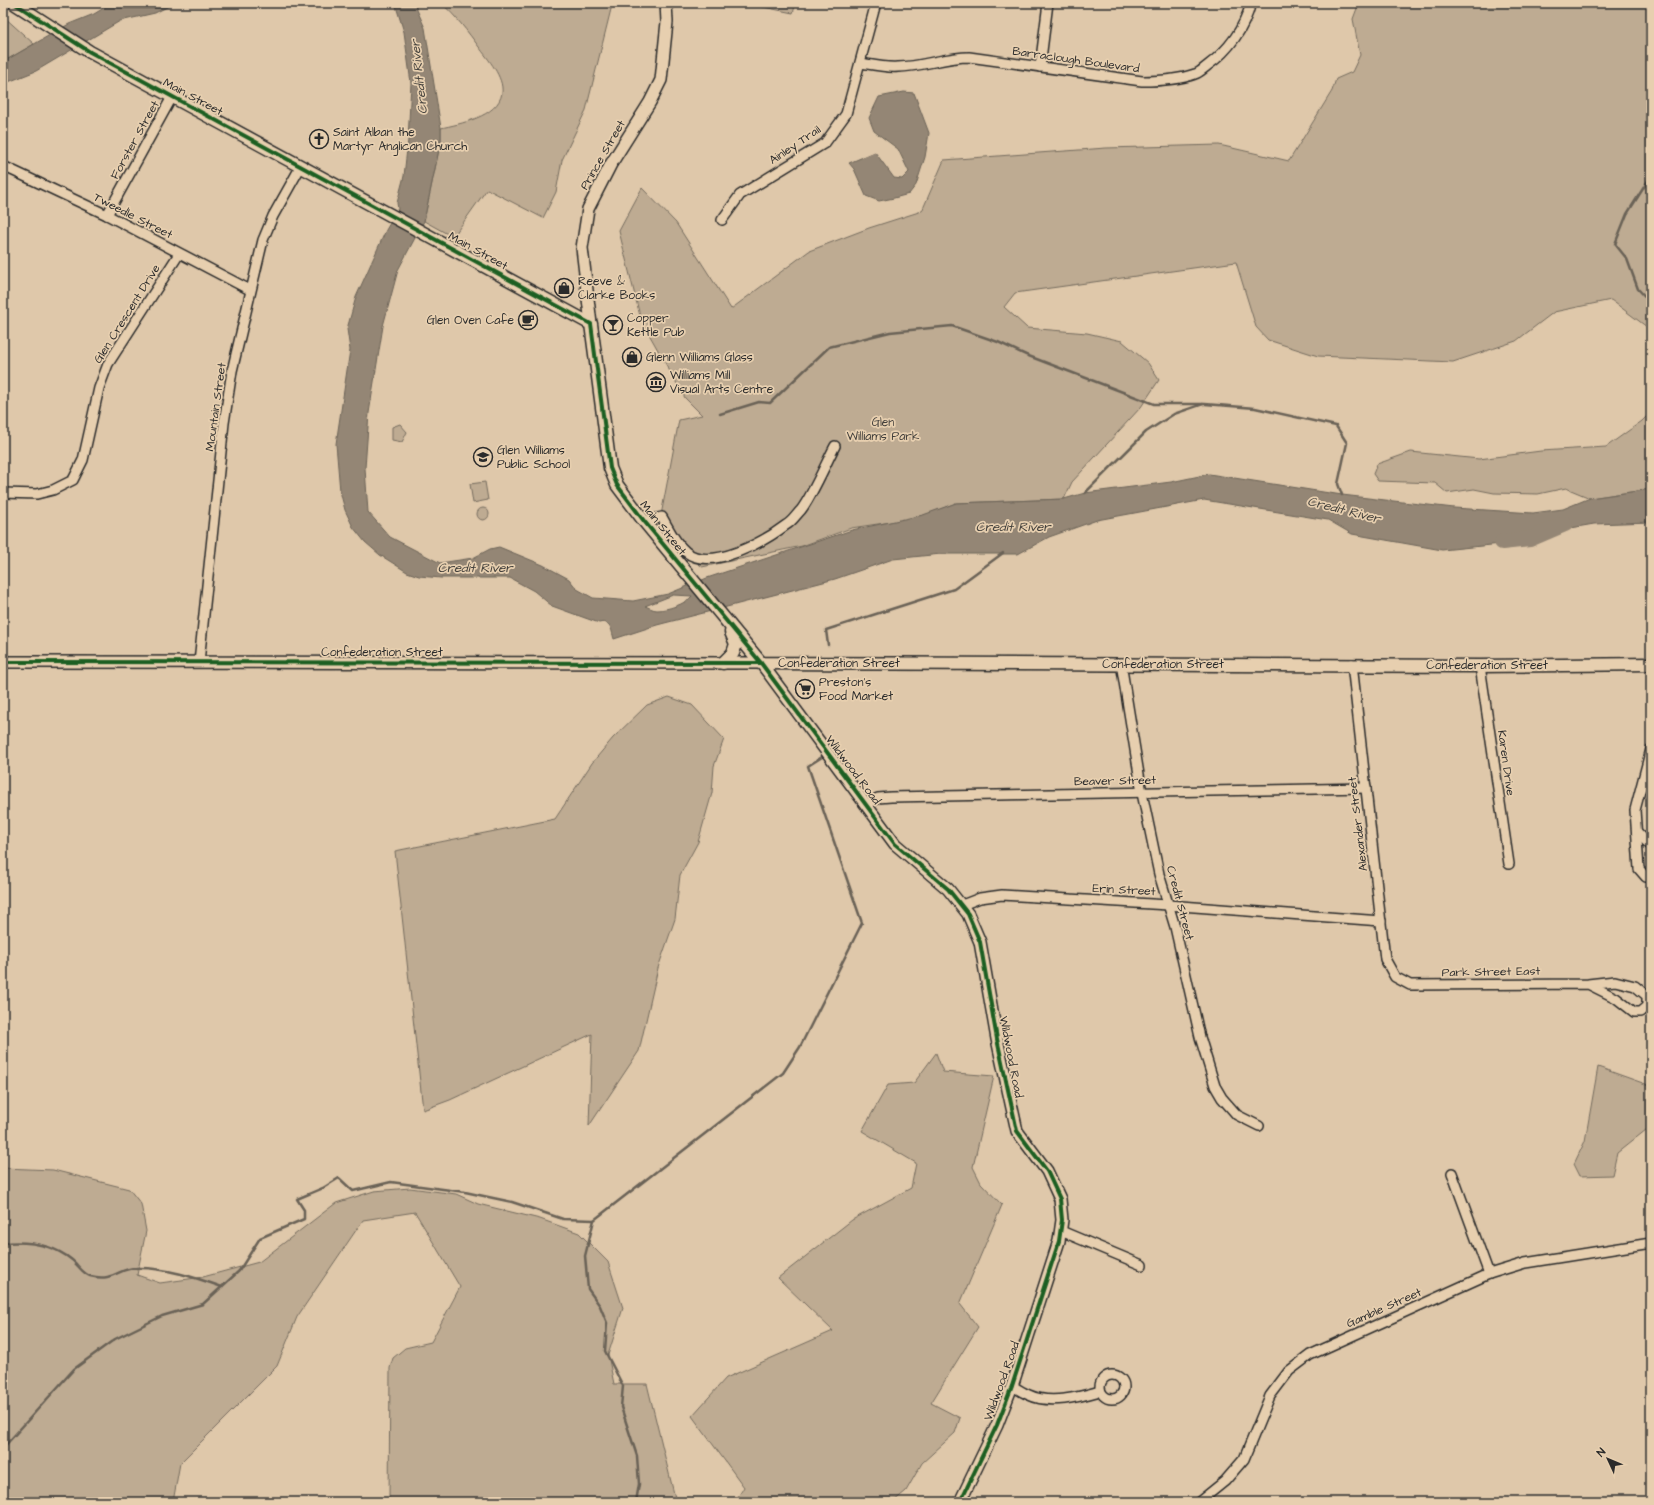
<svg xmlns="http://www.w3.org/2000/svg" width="1654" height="1505" font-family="'Architects Daughter',sans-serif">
<rect width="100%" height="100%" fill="#dfc8aa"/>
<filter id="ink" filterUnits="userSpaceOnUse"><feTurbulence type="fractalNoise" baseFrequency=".025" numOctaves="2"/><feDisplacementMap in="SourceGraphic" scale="8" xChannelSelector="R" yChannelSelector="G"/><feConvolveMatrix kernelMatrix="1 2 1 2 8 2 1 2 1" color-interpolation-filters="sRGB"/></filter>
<g filter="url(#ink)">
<g fill="#beab92" stroke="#746b5e">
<path d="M 441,3 L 606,3 L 612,5 L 586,110 L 562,160 L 556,192 L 543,218 L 487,189 L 453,237 L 424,221 L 441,140 L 441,128 C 459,124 498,117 502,93 C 504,77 488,59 479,47 C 467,31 456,16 441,3 Z"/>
<path d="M 743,3 L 796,3 L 793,13 Z"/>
<path d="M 1359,3 L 1651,3 L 1651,330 L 1611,300 L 1554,312 L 1516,341 L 1453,362 L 1318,356 L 1268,340 L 1256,327 L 1236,262 L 1015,293 L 1004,307 L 1027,328 L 1087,333 L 1122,341 L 1148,363 L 1159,380 L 1141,407 L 1072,482 L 1064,499 L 956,503 L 918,518 L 851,528 L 802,546 L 702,567 L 659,526 L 679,420 L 702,415 L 685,398 L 641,320 L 619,231 L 642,188 L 676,223 L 731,309 L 809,251 L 869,228 L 922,211 L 944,160 L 1106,148 L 1219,145 L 1289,161 L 1332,91 L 1336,79 L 1352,72 L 1360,55 L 1353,19 Z"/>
<path d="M 3,16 L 34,44 L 3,62 Z"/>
<path d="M 1651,412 L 1651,489 L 1590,498 L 1566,488 L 1538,494 L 1494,493 L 1474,489 L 1447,493 L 1435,483 L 1378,481 L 1373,474 L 1377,464 L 1411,452 L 1479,459 L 1541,451 L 1606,447 L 1642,421 Z"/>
<path d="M 400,424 L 407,432 L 402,442 L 392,440 L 392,427 Z"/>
<path d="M 485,482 L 488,500 L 473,503 L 470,484 Z"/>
<circle cx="483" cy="514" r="6"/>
<path d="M 669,697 L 692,705 L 724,739 L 714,766 L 712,793 L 698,842 L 680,875 L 675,919 L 658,968 L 639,1051 L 589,1126 L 592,1034 L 450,1100 L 423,1110 L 395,851 L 555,819 L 592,763 L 613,738 L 647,705 Z"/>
<path d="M 936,1053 L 943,1072 L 994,1076 L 973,1167 L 981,1183 L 1002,1205 L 960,1304 L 978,1327 L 931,1403 L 960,1418 L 955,1433 L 922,1463 L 906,1491 L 893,1502 L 735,1502 L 744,1487 L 692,1416 L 726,1378 L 833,1331 L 778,1278 L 852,1220 L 911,1188 L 916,1163 L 862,1131 L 888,1085 L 914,1083 Z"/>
<path d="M 1598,1067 L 1651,1086 L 1651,1126 L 1617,1153 L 1612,1175 L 1580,1176 L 1574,1164 L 1585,1141 Z"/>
<path d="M 3,1168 L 53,1170 L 129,1189 L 141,1204 L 146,1231 L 137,1275 L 160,1283 L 203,1277 L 259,1262 L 336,1203 L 374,1191 L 410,1188 L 456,1194 L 478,1204 L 540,1219 L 579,1233 L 608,1262 L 623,1308 L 608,1355 L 614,1384 L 647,1384 L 676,1502 L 389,1502 L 390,1368 L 393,1358 L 405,1348 L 431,1342 L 460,1287 L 415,1212 L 363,1220 L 297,1317 L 277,1366 L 180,1463 L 173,1502 L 3,1502 Z"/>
</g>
<g fill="#948674" stroke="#6a6257" fill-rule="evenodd">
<path d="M 112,3 L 175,3 L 155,13 L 120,21 L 36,71 L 3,84 L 3,62 L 69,24 L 94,14 Z"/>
<path d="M 395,3 L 414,3 L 425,28 L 441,128 L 441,140 L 424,221 L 398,270 L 383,326 L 369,413 L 365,468 L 368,512 L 390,537 L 440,563 L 473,558 L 490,549 L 499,547 L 543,565 L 569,579 L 577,589 L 593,598 L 633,601 L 668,594 L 707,578 L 852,530 L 923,515 L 956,503 L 1064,499 L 1085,493 L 1171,482 L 1209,474 L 1342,495 L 1454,508 L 1533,513 L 1563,509 L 1590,498 L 1651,489 L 1651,522 L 1594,524 L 1548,532 L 1511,543 L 1442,550 L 1352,534 L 1328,520 L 1204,500 L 1097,520 L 1049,537 L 1018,554 L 941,554 L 893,559 L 835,579 L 657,625 L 614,639 C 611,629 611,620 599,623 L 552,606 L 534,591 L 510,578 L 441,578 L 419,576 L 407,572 L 380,555 L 365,542 L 353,527 L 345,510 L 340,491 L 336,444 L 350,350 L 347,329 L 356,297 L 386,230 L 398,209 L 397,203 L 404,176 L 408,140 L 411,83 L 404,32 ZM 673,595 L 692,596 C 686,604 667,610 657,610 C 653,610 648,607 645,606 Z"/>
<path d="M 904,92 L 914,93 L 929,133 L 925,157 L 916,185 L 909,194 L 894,198 L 879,201 L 866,196 L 854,169 L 849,163 L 875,152 L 894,178 L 902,179 L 909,172 L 898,149 L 874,131 L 869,118 L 879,97 Z"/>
</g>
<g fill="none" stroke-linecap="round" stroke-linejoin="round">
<g stroke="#6a6257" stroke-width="2.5">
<path d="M 1651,176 L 1627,214 L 1615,244 L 1627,259 L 1638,289 L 1651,303"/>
<path d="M 720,414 L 759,402 L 770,403 L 829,347 L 890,332 L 952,326 L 998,342 L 1026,355 L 1154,404 L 1205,404 L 1255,408 L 1336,426 L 1347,443 L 1338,484 L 1342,495"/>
<path d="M 1085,493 L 1146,432 L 1174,414 L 1203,404"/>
<path d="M 828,645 L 826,630 L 954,589 L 1003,553"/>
<path d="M 3,1243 C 26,1241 53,1244 72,1260 C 77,1264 83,1274 90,1276 C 115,1282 118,1268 136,1268 C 164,1267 197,1278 222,1287"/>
<path d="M 3,1448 L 74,1369 L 115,1339 L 162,1316 L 203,1304 L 239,1271 L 260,1238 L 304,1219 L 304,1210 L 297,1199 L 323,1188 L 339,1178 L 353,1191 L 391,1182 L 465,1192 L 512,1202 L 563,1219 L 594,1220"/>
<path d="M 636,1502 L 639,1484 L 637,1456 L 621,1407 L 623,1386 L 605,1351 L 607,1323 L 600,1306 L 588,1289 L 585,1256 L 594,1220 L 783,1073 L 800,1047 L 862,923 L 808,766 L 822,757"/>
</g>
<path stroke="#948674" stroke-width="16" d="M 1502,542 L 1530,539 L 1565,524"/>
<g stroke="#2b2b2b" stroke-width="12">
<g id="minor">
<path d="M 861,63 C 873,65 886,68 898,67 C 922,67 945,57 969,57 L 1142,81 C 1159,81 1178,80 1195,74 C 1199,73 1203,69 1207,66 C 1229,50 1244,29 1251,3"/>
<path d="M 1040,67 L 1048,3"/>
<path d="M 3,166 L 107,215 L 250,290"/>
<path d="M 107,215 L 172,97"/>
<path d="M 722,220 L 740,195 L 825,143 L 846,114 L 876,3"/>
<path d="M 3,493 L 37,494 L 53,490 L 73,480 L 83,460 L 99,388 L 108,364 L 179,254"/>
<path d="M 644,521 L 662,517 C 669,529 675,543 686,552 C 711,572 765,541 786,525 C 792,522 796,515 801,510 C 812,496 826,463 835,446"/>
<path d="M 199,662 L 224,423 L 232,371 L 263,240 L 273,216 L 301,166"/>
<path d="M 1121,663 L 1142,793 L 1159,874 L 1175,927 L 1200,1037 L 1215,1086 L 1222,1098 L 1237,1115 L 1259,1126"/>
<path d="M 1352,664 L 1385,959 L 1395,977 L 1410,985 L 1588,984 L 1615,981 L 1635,986 L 1647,996 L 1647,1006 L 1640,1012 L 1634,1012 L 1616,998 L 1588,984"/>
<path d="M 1480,666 L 1509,864"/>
<path d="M 1651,749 L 1635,810 L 1639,869 L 1646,877 L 1651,877"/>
<path d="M 866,805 L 878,798 L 891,797 L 1366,788"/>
<path d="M 1637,832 L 1651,846"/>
<path d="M 962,905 L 980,898 L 1002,895 L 1168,905 L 1381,921"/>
<path d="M 1452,1173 L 1489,1274"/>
<path d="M 1061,1231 L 1142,1265"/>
<circle cx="1112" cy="1387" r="12"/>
<path d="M 1012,1386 C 1018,1389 1023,1393 1029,1395 C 1050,1405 1079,1397 1100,1391"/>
<path d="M 1199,1502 L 1225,1481 L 1244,1459 L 1270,1396 L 1289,1371 L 1310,1355 L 1489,1274 L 1525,1263 L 1651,1243"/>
</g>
</g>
<g stroke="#2b2b2b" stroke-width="14">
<g id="tertiary">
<path d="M 591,324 L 582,248 L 588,209 L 611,164 L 650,102 L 661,80 L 667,22 L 666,3"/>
<path d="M 3,662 L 761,663 L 895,844 L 948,889 L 968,914 L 980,942 L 997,1039 L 1017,1131 L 1047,1171 L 1060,1199 L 1062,1220 L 1059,1241 L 1012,1386 L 997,1425 L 960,1502"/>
</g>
</g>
<g stroke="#2b2b2b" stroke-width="15">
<g id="secondary">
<path d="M 14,3 L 90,52 L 591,324 L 610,468 L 617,485 L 644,521 L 761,663 L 1480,666 L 1651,664"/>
<path d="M 723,663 L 733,653 L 736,644 L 731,632"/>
</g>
</g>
<use href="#minor" stroke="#e7cfaf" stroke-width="9"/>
<use href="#tertiary" stroke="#e7cfaf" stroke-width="11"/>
<use href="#secondary" stroke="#e7cfaf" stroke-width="12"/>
<g stroke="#e7cfaf" stroke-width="6">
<g id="cycleway">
<path d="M 14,3 L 90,52 L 591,324 L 610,468 L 617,485 L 644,521 L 761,663 L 895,844 L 948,889 L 968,914 L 980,942 L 997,1039 L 1017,1131 L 1047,1171 L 1060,1199 L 1062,1220 L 1059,1241 L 1012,1386 L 997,1425 L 960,1502"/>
<path d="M 3,662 L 761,663"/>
</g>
</g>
<use href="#cycleway" stroke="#1b5e20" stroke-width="4"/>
</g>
</g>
<defs>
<g id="church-ring" transform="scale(1)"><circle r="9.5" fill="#e7cfaf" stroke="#2b2b2b" stroke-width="1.5"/><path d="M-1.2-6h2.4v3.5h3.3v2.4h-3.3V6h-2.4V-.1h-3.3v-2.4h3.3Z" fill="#2b2b2b"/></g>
<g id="shop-ring" transform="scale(1)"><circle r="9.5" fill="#e7cfaf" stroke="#2b2b2b" stroke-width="1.5"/><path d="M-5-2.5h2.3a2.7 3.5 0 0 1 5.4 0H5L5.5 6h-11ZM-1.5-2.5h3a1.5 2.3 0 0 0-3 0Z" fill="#2b2b2b"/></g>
<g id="cafe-ring" transform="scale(1)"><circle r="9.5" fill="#e7cfaf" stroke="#2b2b2b" stroke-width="1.5"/><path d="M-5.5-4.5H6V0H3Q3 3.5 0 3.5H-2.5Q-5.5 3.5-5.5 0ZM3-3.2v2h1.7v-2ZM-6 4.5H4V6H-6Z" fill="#2b2b2b"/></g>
<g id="bar-ring" transform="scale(1)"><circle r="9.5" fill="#e7cfaf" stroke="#2b2b2b" stroke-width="1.5"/><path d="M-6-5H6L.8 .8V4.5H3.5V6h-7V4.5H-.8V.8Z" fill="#2b2b2b"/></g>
<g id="museum-ring" transform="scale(1)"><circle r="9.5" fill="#e7cfaf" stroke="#2b2b2b" stroke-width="1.5"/><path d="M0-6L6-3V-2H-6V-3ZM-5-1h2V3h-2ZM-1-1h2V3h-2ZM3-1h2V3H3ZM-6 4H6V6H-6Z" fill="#2b2b2b"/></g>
<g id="school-ring" transform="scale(1)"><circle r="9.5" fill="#e7cfaf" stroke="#2b2b2b" stroke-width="1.5"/><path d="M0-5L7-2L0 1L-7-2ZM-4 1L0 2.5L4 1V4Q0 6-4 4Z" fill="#2b2b2b"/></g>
<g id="supermarket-ring" transform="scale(1)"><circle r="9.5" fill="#e7cfaf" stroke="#2b2b2b" stroke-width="1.5"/><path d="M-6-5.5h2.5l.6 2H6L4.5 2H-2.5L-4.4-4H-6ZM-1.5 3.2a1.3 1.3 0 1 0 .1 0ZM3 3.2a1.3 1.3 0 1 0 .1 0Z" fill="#2b2b2b"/></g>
</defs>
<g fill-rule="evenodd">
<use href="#church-ring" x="319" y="139"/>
<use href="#shop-ring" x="564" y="288"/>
<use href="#cafe-ring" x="528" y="320"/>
<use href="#bar-ring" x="613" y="325"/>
<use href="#shop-ring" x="632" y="357"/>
<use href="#museum-ring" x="656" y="382"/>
<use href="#school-ring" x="483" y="457"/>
<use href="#supermarket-ring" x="805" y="689"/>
</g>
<g text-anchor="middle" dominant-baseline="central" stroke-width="3.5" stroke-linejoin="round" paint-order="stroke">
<g font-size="12" fill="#2b2b2b" stroke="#e7cfaf">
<text transform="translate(1076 60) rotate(8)">Barraclough Boulevard</text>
<text transform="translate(193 97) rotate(28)">Main Street</text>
<text transform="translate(135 140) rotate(-61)">Forster Street</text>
<text transform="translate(795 145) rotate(-34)">Ainley Trail</text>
<text transform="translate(603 155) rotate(-60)">Prince Street</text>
<text transform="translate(133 216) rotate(27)">Tweedle Street</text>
<text transform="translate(478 251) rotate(29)">Main Street</text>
<text transform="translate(127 314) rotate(-58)">Glen Crescent Drive</text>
<text transform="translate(216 407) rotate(-82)">Mountain Street</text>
<text transform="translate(663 528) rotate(51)">Main Street</text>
<text x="382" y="652">Confederation Street</text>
<text x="839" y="663">Confederation Street</text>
<text x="1163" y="664">Confederation Street</text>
<text x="1487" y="665">Confederation Street</text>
<text transform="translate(1506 763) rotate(82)">Karen Drive</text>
<text transform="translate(853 770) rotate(53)">Wildwood Road</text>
<text transform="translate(1115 781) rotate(-1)">Beaver Street</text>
<text transform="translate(1358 824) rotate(-97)">Alexander Street</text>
<text transform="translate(1124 890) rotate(3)">Erin Street</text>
<text transform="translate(1180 903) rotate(75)">Credit Street</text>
<text transform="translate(1491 972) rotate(-1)">Park Street East</text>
<text transform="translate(1011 1057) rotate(79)">Wildwood Road</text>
<text transform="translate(1384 1308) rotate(-24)">Gamble Street</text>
<text transform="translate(1002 1381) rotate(-70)">Wildwood Road</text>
</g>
<g font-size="12" fill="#2b2b2b" stroke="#e7cfaf" text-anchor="start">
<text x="333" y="132">Saint Alban the<tspan x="333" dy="14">Martyr Anglican Church</tspan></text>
<text x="578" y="281">Reeve &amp;<tspan x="578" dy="14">Clarke Books</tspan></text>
<text x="627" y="318">Copper<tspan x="627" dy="14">Kettle Pub</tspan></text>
<text x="514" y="320" text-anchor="end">Glen Oven Cafe</text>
<text x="646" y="357">Glenn Williams Glass</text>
<text x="670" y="375">Williams Mill<tspan x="670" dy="14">Visual Arts Centre</tspan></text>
<text x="497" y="450">Glen Williams<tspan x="497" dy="14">Public School</tspan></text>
<text x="819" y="682">Preston's<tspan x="819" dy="14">Food Market</tspan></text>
</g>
<g font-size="12" fill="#413e3a" stroke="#e7cfaf">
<text x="883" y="422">Glen<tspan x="883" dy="14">Williams Park</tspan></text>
</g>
<g font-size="13" font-style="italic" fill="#45423d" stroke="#e7cfaf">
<text transform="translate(419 77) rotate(-96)">Credit River</text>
<text transform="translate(1344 510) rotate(14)">Credit River</text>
<text x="1013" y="527">Credit River</text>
<text x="475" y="568">Credit River</text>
</g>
</g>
<rect width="1654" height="1505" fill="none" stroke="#e7cfaf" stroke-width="16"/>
<rect x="8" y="8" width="1638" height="1489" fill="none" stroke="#2b2b2b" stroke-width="1.5" filter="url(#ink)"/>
<g transform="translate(1608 1459) rotate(314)" stroke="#e7cfaf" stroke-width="3" paint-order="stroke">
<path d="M0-3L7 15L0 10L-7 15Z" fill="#2b2b2b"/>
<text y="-6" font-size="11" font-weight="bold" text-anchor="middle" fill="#2b2b2b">N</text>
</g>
</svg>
